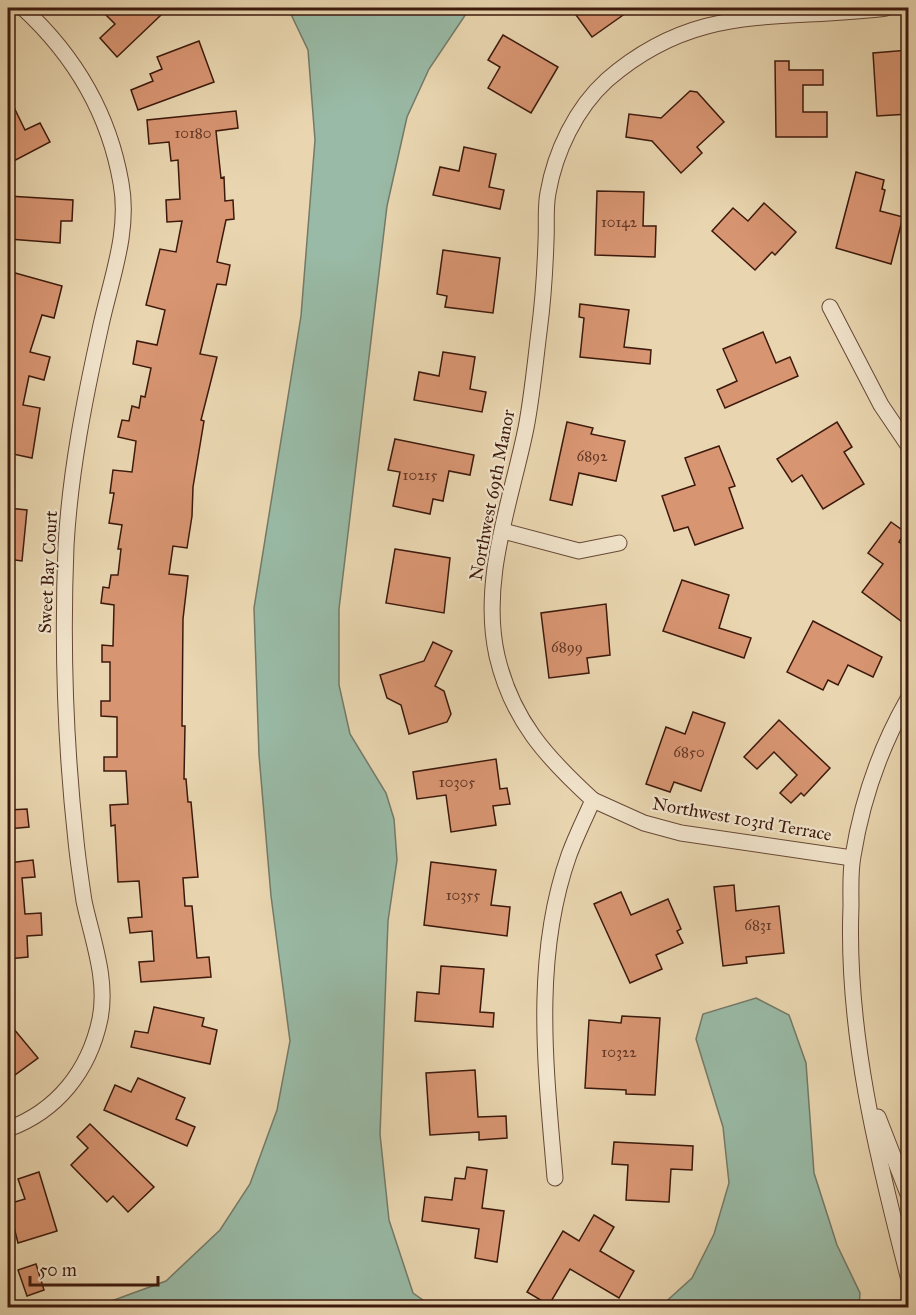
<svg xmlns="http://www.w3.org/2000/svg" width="916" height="1315" font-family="'IM FELL Great Primer',serif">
<rect width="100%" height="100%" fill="#e9d6b0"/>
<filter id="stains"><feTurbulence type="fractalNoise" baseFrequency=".00333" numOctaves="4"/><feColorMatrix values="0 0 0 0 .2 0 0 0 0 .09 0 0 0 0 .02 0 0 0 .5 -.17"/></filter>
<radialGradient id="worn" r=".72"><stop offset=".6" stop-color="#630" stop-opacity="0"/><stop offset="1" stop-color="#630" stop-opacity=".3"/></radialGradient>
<g fill="#99baa6" stroke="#747a68" stroke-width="1.5">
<path d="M 288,8 L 470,8 L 429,69 L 407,117 L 387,206 L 339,609 L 339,685 L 350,734 L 386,793 L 394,819 L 397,860 L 388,921 L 380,1134 L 389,1220 L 413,1293 L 433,1307 L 95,1307 L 166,1281 L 220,1230 L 250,1184 L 277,1110 L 290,1041 L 271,896 L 259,755 L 254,608 L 301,316 L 315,140 L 308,50 Z"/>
<path d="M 908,853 L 908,936 L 904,918 Z"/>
<path d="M 756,998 L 789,1015 L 806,1063 L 814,1173 L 837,1245 L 860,1293 L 859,1307 L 660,1307 L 692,1278 L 714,1234 L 729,1183 L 723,1127 L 696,1039 L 703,1014 Z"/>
</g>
<g fill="#d89572" stroke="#3c190c" stroke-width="1.5">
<path d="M 99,8 L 154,8 L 161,15 L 117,57 L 100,38 L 115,24 Z"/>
<path d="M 571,8 L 633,8 L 592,37 Z"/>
<path d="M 503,35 L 558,67 L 531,113 L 488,88 L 500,67 L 488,60 Z"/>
<path d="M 199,41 L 214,82 L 138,110 L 131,90 L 153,81 L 150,74 L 162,69 L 157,57 Z"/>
<path d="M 909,50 L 909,114 L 877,116 L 873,53 Z"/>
<path d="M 775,61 L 789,61 L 789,70 L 823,70 L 823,85 L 803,85 L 803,112 L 827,112 L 827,137 L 776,137 Z"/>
<path d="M 690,91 L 697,92 L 724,122 L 697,147 L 702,153 L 681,173 L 652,141 L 626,137 L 629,114 L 661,118 Z"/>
<path d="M 8,95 L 25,130 L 40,123 L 50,142 L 8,164 Z"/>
<path d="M 236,111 L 238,128 L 216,131 L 221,178 L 224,177 L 225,201 L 233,200 L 234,219 L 226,220 L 217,262 L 230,265 L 226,285 L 217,284 L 200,354 L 217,357 L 201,420 L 204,421 L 193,487 L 192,516 L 187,548 L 173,546 L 169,574 L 188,576 L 183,619 L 182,726 L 185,726 L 184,779 L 186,779 L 188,802 L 191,802 L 198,877 L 183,878 L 185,906 L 192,906 L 197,958 L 209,957 L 211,977 L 141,982 L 139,962 L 154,961 L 152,931 L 130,933 L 128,918 L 142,917 L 139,881 L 118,882 L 115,825 L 111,826 L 110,805 L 128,804 L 126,771 L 104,771 L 104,757 L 117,757 L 117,717 L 101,716 L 101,701 L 110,701 L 110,662 L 102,662 L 102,645 L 113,646 L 114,605 L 101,603 L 103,587 L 109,588 L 111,575 L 118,575 L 121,549 L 118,549 L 122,525 L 109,523 L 114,493 L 110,493 L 113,470 L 132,472 L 136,441 L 118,437 L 122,420 L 129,421 L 132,406 L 139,408 L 141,396 L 145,397 L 151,368 L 133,364 L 137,341 L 157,345 L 165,310 L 146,305 L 160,249 L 176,252 L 182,221 L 167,222 L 166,200 L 180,199 L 178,160 L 171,161 L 169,142 L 149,144 L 147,120 Z"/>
<path d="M 464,147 L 496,154 L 489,187 L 504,190 L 500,209 L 433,195 L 440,167 L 459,171 Z"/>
<path d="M 856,172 L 884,180 L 882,189 L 885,190 L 880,211 L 903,217 L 891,264 L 836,248 Z"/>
<path d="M 597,191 L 644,192 L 643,226 L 656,226 L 655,257 L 595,255 Z"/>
<path d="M 8,196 L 73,200 L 72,221 L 61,221 L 60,243 L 9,239 Z"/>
<path d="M 764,203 L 796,232 L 775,255 L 772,252 L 755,270 L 712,231 L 733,208 L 748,221 Z"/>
<path d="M 443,250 L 500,258 L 493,313 L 445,307 L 447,296 L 437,294 Z"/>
<path d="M 8,271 L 62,286 L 54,318 L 42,315 L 30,352 L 50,357 L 44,380 L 29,376 L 23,405 L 40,408 L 32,458 L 8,453 Z"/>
<path d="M 580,304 L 629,310 L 624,347 L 651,350 L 650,364 L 580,357 L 584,318 L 579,317 Z"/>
<path d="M 763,332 L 776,363 L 790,357 L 798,376 L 725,408 L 717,390 L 737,381 L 723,349 Z"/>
<path d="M 443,352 L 475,357 L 470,389 L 486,392 L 482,412 L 414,400 L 419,372 L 439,376 Z"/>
<path d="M 567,422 L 593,428 L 591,434 L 625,441 L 616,481 L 579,473 L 572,505 L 550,500 Z"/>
<path d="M 837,422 L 852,447 L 844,452 L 864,484 L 823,509 L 802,475 L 792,482 L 777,459 Z"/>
<path d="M 395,439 L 474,455 L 470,475 L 449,471 L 443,501 L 433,499 L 430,514 L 393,506 L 400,472 L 388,470 Z"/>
<path d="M 719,446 L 735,486 L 729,488 L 743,528 L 695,545 L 688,527 L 674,531 L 662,496 L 695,485 L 685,458 Z"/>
<path d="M 8,508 L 27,510 L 22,561 L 8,559 Z"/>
<path d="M 891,522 L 905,532 L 899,542 L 909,549 L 909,627 L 862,592 L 883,564 L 868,553 Z"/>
<path d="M 395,549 L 450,558 L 444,613 L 386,603 Z"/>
<path d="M 682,580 L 729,595 L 719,628 L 751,638 L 744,658 L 663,631 Z"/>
<path d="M 606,604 L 610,655 L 587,658 L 589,673 L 549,678 L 541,613 Z"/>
<path d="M 813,621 L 882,657 L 873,677 L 848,665 L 838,685 L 828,680 L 823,690 L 787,672 Z"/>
<path d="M 433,642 L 452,651 L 435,686 L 444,691 L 451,714 L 447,722 L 409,734 L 401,705 L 387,698 L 380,675 L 424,661 Z"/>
<path d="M 693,712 L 725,723 L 701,791 L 674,782 L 670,792 L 646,784 L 666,727 L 685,734 Z"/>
<path d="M 779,720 L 830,768 L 804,796 L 801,793 L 791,803 L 780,793 L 797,775 L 774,752 L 757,769 L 744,757 Z"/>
<path d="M 496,759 L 500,789 L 507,788 L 510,804 L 493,806 L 496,825 L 451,832 L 446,795 L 417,799 L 413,772 Z"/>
<path d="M 27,809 L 29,827 L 8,829 L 8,810 Z"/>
<path d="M 33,860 L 35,877 L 22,878 L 25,914 L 41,913 L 42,935 L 27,936 L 28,957 L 8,959 L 8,863 Z"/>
<path d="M 431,862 L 496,870 L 491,905 L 510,907 L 507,936 L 424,925 Z"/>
<path d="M 734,885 L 736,911 L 779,906 L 784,953 L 746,957 L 747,963 L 723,966 L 714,887 Z"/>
<path d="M 621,892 L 631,915 L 668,899 L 681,929 L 677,931 L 683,943 L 656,955 L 662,969 L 630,983 L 594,904 Z"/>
<path d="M 441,966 L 484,969 L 480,1012 L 494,1013 L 493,1027 L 415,1021 L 417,992 L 439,994 Z"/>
<path d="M 154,1007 L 204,1018 L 202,1026 L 217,1030 L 210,1064 L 131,1047 L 135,1031 L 148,1033 Z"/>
<path d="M 622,1016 L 660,1018 L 655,1095 L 626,1094 L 626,1090 L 585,1088 L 589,1020 L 621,1023 Z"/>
<path d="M 8,1022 L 38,1058 L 8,1080 Z"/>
<path d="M 475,1070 L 478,1117 L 506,1116 L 507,1138 L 479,1140 L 479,1132 L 430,1135 L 426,1073 Z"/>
<path d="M 138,1078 L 185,1098 L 176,1119 L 195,1127 L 187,1146 L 104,1110 L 115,1085 L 131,1092 Z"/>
<path d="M 90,1124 L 154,1187 L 128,1212 L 113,1196 L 107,1202 L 71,1165 L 88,1148 L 77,1137 Z"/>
<path d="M 614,1142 L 693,1146 L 692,1170 L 671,1169 L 669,1202 L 626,1200 L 628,1165 L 612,1164 Z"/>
<path d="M 467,1167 L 487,1170 L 482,1208 L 504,1211 L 497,1262 L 475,1258 L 479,1229 L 422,1221 L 425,1197 L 452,1200 L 455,1178 L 465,1179 Z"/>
<path d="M 39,1172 L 57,1231 L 18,1243 L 8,1204 L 25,1199 L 18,1179 Z"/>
<path d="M 594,1215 L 614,1227 L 600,1251 L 634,1271 L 619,1298 L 570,1269 L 549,1305 L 527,1292 L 563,1231 L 579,1241 Z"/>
<path d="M 36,1264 L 44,1290 L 27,1296 L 18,1270 Z"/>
</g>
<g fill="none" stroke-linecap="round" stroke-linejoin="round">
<g stroke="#674835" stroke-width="17">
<g id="street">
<path d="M 830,307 L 881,405 L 908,445"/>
<path d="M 503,531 L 579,551 L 619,543"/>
<path d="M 908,699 C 880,748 862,800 853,856 C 850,872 851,889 851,906 C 846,1031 877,1156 908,1276"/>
<path d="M 593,800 L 644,823 L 681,833 L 852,858"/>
<path d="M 878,1117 L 908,1194"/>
<path d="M 8,1129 C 57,1111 89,1071 100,1019 C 108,979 92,939 84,901 C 81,881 78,861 76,841 C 65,742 62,645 66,546 C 70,472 85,397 101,325 C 111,279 130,231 121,183 C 109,114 74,55 23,8"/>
<path d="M 555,1178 C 546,1071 532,959 569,855 C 576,836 585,818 593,800 C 546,757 512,720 497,656 C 480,580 511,502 526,428 C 532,397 535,364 539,332 C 543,302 545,271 546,241 C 547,225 545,208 548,193 C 555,152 576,108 607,80 C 698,1 777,22 886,8"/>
</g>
</g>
<use href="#street" stroke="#f1e4cc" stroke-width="15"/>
</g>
<g text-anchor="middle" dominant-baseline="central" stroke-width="4.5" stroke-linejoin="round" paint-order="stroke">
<g font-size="15" fill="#633826">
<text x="193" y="133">10180</text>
<text x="619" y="222">10142</text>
<text x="592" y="456">6892</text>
<text x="420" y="475">10215</text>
<text x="567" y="647">6899</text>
<text x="689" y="752">6850</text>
<text x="457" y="782">10305</text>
<text x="463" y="895">10355</text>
<text x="758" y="925">6831</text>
<text x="619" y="1052">10322</text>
</g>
<g font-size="18" fill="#3c190c" stroke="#f1e4cc">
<text transform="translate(492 495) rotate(-79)">Northwest 69th Manor</text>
<text transform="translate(48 572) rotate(-87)">Sweet Bay Court</text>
<text transform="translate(742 819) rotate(10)">Northwest 103rd Terrace</text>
</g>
</g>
<rect width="916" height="1315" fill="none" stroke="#e9d6b0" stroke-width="30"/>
<rect x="9" y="9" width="898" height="1297" fill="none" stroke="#3c190c" stroke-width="3"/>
<rect x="15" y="15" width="886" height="1285" fill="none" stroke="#3c190c" stroke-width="1.5"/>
<path d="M30 1276v9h128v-9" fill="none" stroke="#3c190c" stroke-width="3"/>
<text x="39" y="1276" font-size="18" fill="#3c190c" stroke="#f1e4cc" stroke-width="4.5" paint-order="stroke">50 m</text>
<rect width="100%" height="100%" filter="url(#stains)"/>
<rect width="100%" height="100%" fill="url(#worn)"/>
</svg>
